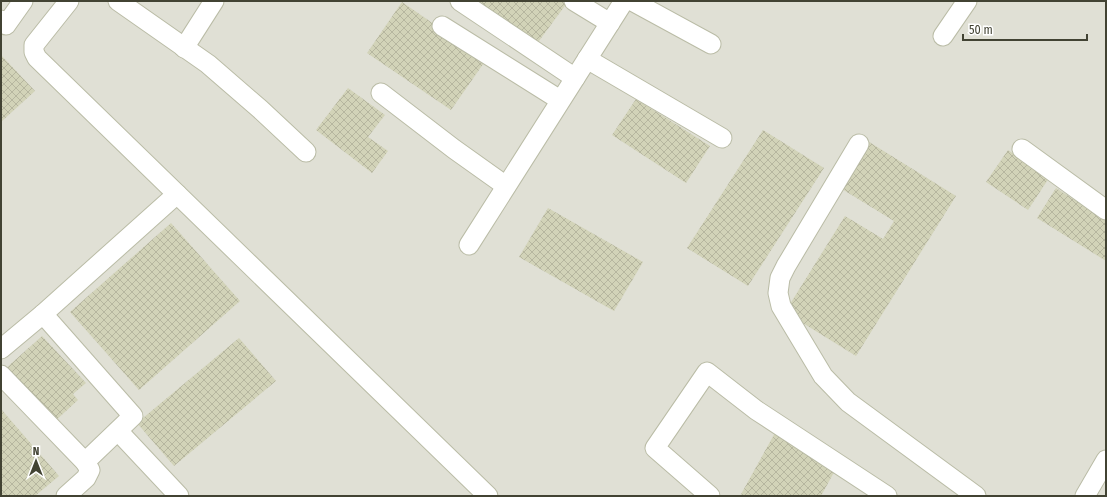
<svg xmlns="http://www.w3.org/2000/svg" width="1107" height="497" font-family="'Fira Sans Condensed',sans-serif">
<defs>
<pattern id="building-cross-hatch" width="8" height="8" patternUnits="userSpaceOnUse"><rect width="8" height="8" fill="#d2d3b8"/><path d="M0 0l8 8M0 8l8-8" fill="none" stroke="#b6b69f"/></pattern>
</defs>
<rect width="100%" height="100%" fill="#eff1e3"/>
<rect fill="#e0e0d5" x="1" y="1" width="1105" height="495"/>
<g fill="url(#building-cross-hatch)">
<path d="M 469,1 L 563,1 L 567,3 L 536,45 Z"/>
<path d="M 402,2 L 486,60 L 451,110 L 367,53 Z"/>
<path d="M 1,55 L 35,91 L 1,122 Z"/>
<path d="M 348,88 L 385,115 L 368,137 L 388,151 L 372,173 L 316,130 Z"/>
<path d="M 636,99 L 710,146 L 686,183 L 612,135 Z"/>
<path d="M 763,130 L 824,168 L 748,286 L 687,248 Z"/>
<path d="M 866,140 L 956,196 L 856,356 L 785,312 L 845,216 L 883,239 L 894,221 L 837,186 Z"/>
<path d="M 1008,150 L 1049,178 L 1028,210 L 986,182 Z"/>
<path d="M 1056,188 L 1106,220 L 1106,261 L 1037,218 Z"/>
<path d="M 548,208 L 643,262 L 614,311 L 519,257 Z"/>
<path d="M 171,223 L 240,301 L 139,390 L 70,312 Z"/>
<path d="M 42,336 L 86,383 L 73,394 L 78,400 L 53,423 L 4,370 Z"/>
<path d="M 239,338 L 276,381 L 174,466 L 137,423 Z"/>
<path d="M 1,409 L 59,476 L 35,496 L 1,496 Z"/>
<path d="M 776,431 L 838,465 L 821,496 L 740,496 Z"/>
</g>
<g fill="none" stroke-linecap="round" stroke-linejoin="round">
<g stroke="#babca6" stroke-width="21">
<g id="minor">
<path d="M 69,1 L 34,45 L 34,52 L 37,58 L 488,496"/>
<path d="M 118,1 L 208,64 L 260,109 L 306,152"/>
<path d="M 460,1 L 575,78"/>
<path d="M 574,1 L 610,23"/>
<path d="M 632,1 L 711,44"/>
<path d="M 1,20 L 6,25 L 23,1"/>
<path d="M 442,26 L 560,100"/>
<path d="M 943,36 L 967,1"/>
<path d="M 184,48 L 214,1"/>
<path d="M 587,59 L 722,138"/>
<path d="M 381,93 L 454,149 L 506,186"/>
<path d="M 859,144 L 786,266 L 780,278 L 778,293 L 781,306 L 823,376 L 848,402 L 976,496"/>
<path d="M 1022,149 L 1106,210"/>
<path d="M 469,245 L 624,1"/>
<path d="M 43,314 L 133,416 L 85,462"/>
<path d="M 1,349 L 43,314 L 177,194"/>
<path d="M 1,375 L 85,462 L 90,470 L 86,478 L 66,496"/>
<path d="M 118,431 L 179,496"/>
<path d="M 710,496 L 655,448 L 707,372 L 756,410 L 887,496"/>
<path d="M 1085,496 L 1106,460"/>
</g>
</g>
<use href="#minor" stroke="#fff" stroke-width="19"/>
</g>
<rect width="1107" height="497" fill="none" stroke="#424333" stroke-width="4"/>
<g transform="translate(36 461)" stroke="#ffffff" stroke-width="3" paint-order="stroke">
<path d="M0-3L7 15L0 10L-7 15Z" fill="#424333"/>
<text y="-6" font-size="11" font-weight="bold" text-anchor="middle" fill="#424333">N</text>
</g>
<path d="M963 34v6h124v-6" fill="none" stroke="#424333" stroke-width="2"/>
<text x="969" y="34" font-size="12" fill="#424333" stroke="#ffffff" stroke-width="3" paint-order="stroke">50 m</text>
</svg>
